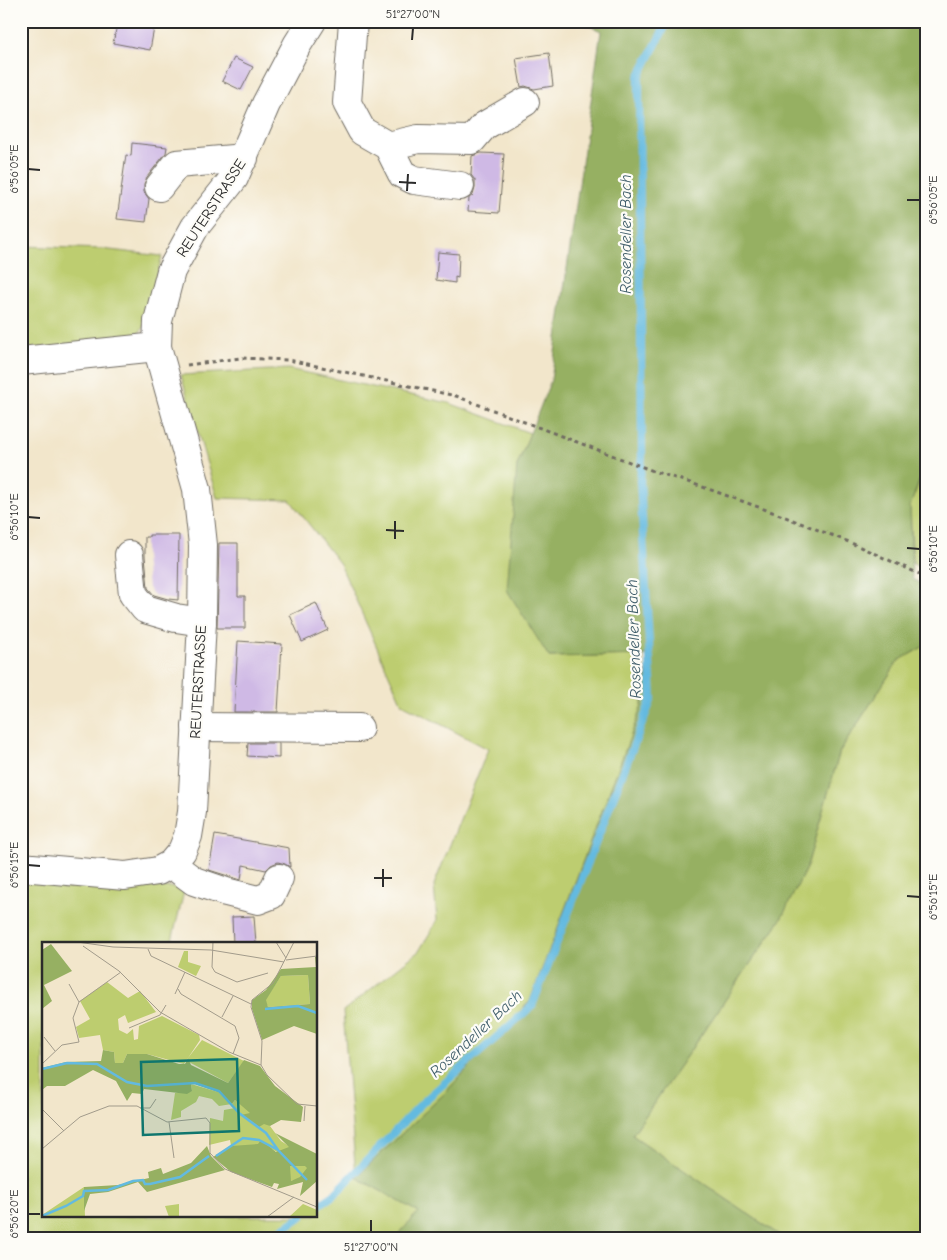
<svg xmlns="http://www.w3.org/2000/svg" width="947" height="1260" font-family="'Comic Neue',sans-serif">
<rect width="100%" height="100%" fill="#fdfcf7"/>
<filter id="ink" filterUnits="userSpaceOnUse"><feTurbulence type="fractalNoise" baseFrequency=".02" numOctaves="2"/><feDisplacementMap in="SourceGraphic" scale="10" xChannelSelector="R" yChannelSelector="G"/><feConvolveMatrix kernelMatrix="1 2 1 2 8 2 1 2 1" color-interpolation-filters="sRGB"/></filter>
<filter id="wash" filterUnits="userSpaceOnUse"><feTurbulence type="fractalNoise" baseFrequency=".0096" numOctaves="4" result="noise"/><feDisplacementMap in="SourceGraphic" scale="20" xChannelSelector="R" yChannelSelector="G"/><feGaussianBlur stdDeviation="1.12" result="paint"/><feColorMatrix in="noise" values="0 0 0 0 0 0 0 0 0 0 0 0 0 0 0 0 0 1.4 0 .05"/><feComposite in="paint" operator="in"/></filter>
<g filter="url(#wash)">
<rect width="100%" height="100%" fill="#f2e6cb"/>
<g fill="#bdcd6f" stroke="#747c4d">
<path d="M 21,246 L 101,249 L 162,256 L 144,326 L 137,336 L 21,353 Z"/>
<path d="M 288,369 L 449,403 L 530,433 L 517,466 L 549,657 L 643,655 L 642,706 L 530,1001 L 444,1094 L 356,1177 L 418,1212 L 395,1239 L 21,1239 L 21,874 L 120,885 L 185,888 L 171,944 L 44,944 L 44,1216 L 316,1216 L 316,1205 L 356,1177 L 343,1011 L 419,951 L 437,921 L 434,885 L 488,749 L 402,704 L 340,564 L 290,500 L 217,498 L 181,375 Z"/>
<path d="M 926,463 L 926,570 L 913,564 L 910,506 Z"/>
<path d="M 926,645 L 926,1239 L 785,1239 L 632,1135 L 781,919 L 807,866 L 840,751 L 898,661 Z"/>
</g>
<path fill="#96b062" stroke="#606e46" d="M 579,21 L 926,21 L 926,463 L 910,506 L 912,579 L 926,586 L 926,645 L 898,661 L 840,751 L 807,866 L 781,919 L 632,1135 L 785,1239 L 395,1239 L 418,1212 L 356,1177 L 444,1094 L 530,1001 L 642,706 L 649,655 L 549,657 L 507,590 L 517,466 L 551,380 L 601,31 Z"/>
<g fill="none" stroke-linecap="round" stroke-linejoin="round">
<g stroke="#63bae0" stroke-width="8">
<path d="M 316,1207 L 334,1195 L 423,1102 L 532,1006 L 652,698 L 640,480 L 642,456 L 639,77 L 668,21"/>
<path d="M 268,1239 L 302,1216"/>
</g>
</g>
<g id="blocks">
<g fill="#cfb9e5">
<path d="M 118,21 L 154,28 L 150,50 L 113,43 Z"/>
<path d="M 549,53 L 553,86 L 534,89 L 525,86 L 521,87 L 516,58 Z"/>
<path d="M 234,58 L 253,67 L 241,90 L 222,81 Z"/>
<path d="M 132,143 L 167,147 L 166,153 L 147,177 L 144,184 L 144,192 L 149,199 L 146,222 L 117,219 L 126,155 L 131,156 Z"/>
<path d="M 481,153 L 504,154 L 499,213 L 468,211 L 469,198 L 473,195 L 475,188 L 475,180 L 471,175 L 472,156 Z"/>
<path d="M 438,252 L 459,254 L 458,278 L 455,277 L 455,283 L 436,280 Z"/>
<path d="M 149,535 L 179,535 L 178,600 L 168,599 L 154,595 L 148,588 L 145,556 L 145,537 L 149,537 Z"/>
<path d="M 219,543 L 238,543 L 238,596 L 245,596 L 245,628 L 217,628 Z"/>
<path d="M 316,603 L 328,630 L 302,642 L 290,615 Z"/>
<path d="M 238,641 L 282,644 L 278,712 L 234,712 Z"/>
<path d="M 248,743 L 279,743 L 279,758 L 247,756 Z"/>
<path d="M 215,835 L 289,848 L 290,867 L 285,864 L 278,862 L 271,865 L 266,870 L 243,865 L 241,880 L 209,870 Z"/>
<path d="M 254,916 L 256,944 L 233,944 L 232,917 Z"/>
</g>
</g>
</g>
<g filter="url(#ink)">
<use href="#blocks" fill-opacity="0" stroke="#716c63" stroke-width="1"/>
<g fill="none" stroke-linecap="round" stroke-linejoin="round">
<g stroke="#716c63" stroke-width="30">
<g id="minor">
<path d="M 353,21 L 347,103 L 362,131 L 388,146 L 402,174 L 414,180 L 460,186"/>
<path d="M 388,146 L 418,139 L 472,140 L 484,126 L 525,102"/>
<path d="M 159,187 L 177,164 L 244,158"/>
<path d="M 21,361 L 157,347"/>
<path d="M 129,555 L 133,594 L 145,609 L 176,618 L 202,622"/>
<path d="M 196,727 L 359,728"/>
<path d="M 171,864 L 194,881 L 226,892 L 258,900 L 271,895 L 279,878"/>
<path d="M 21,867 L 125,876 L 158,871 L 171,864 L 182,851 L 188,836 L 192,812 L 202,622 L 203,545 L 197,489 L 157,347 L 158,321 L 171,271 L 195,227 L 234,178 L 266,104 L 297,45 L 312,21"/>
</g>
</g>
<path stroke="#716c63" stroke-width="3" stroke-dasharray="4 4" stroke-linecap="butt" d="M 187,365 L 241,358 L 289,360 L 456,396 L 656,472 L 700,486 L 775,513 L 849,542 L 926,577"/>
<use href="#minor" stroke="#fff" stroke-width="28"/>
</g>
</g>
<path fill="none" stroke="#2b2b2b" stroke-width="2" d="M 412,40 L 413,28M 28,169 L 40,170M 399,182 L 416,183M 407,191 L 408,174M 907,200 L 920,200M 28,517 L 40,518M 386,530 L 404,531M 395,539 L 395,521M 907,548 L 920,549M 28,865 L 40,866M 374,878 L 392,878M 383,887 L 383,869M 907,896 L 920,897M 28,1214 L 40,1214M 371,1232 L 371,1220"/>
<g text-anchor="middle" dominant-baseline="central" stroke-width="4.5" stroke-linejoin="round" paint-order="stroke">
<g font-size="15" fill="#2b2b2b" stroke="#fdfcf7">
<text transform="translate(211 208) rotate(-57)">REUTERSTRASSE</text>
<text transform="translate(198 682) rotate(-87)">REUTERSTRASSE</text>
</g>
<g font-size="16" font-style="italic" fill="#3f5d6a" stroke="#fdfcf7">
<text transform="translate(626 234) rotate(-90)">Rosendeller Bach</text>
<text transform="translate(634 639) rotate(-92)">Rosendeller Bach</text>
<text transform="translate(476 1034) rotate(-43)">Rosendeller Bach</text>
</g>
</g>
<g transform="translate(42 942)">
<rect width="275" height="275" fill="#f2e6cb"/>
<path d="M 142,9 L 146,9 L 146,20 L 159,24 L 154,34 L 136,25 ZM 266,33 L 268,62 L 226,65 L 223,58 L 239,34 ZM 65,40 L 86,56 L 98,49 L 114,70 L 86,81 L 83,73 L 76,77 L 77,88 L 85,92 L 91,87 L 92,98 L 96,97 L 97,84 L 120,74 L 157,93 L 158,98 L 142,122 L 105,112 L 85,112 L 81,121 L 73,121 L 72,110 L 61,108 L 58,93 L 37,96 L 34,85 L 48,77 L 38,59 ZM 160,98 L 202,119 L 186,141 L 147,120 L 146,116 ZM 149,142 L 176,150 L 190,162 L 193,158 L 228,184 L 239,199 L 275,222 L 261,236 L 249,239 L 235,210 L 224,204 L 189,204 L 188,198 L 167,203 L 168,176 L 181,179 L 182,168 L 193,166 L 190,162 L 177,164 L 170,157 L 157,154 L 154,160 L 139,169 L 139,175 L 129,178 L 133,151 L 150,149 ZM 42,245 L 43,275 L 0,275 L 0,273 ZM 137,262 L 137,275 L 127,275 L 123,264 ZM 261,262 L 275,268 L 275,275 L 247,275 Z" fill="#bdcd6f"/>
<path d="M 9,2 L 30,29 L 2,43 L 10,59 L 0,67 L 0,8 ZM 273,15 L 275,15 L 275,92 L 252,84 L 220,98 L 210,67 L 210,58 L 224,48 L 239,27 L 274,25 ZM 266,33 L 268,62 L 226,65 L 224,58 L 239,34 ZM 61,108 L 72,110 L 73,121 L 81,121 L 85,112 L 105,112 L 137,122 L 143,122 L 146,116 L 149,123 L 186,141 L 202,118 L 218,124 L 233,144 L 261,165 L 259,180 L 239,178 L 228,184 L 222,182 L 217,185 L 199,173 L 208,171 L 193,158 L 190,162 L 176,150 L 153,142 L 149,142 L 150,149 L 145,152 L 102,147 L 100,152 L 90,151 L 85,159 L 74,139 L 51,128 L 23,144 L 5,144 L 0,148 L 0,126 L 24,120 L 59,119 ZM 233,191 L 275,212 L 275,239 L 258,254 L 261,240 L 235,247 L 237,242 L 232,241 L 230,245 L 189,230 L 171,215 L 189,204 L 216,202 L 219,198 L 234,210 L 247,205 ZM 248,224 L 263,224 L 265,226 L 258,235 L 249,239 ZM 165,204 L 169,214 L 183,228 L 105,250 L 96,240 L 66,250 L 48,252 L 42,269 L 42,245 L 76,243 L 107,236 L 106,230 L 119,226 L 121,232 L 149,221 Z" fill="#96b062" fill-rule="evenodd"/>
<path fill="none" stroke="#63bae0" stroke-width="2.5" d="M 223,67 L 256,64 L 275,71M 0,127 L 25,121 L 55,122 L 85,140 L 105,144 L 153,141 L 177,149 L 197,171 L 224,191 L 236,208 L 265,238M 174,214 L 201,196 L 217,198 L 236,208M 0,274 L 24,264 L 41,254 L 42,249 L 66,248 L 91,239 L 101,238 L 103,242 L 108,242 L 138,235 L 167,214"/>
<path fill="none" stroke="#a29b8b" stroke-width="1" d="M 35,0 L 71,5 L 169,8 L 242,20M 171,0 L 170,25 L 173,30 L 195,40 L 226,31M 234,0 L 244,16M 252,0 L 231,41 L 210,58 L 209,65 L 220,99 L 219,123 L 225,133 L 255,162 L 275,164M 41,4 L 77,29 L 118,70 L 187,110 L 219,123M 106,7 L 109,14 L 209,62M 244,18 L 275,14M 27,42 L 37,60M 136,47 L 139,52 L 193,84 L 197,96 L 191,112M 133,52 L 143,30M 180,75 L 191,54M 87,86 L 118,73 L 124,63M 2,95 L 13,109M 0,122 L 20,103 L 37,100 L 31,76 L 37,60 L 79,30M 98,166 L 108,166 L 114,157M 0,167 L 22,189M 262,179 L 263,164M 127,180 L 132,216M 0,207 L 38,175 L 67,164 L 95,164 L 125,180 L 164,176 L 168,181 L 168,211 L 183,227 L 275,265M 225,275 L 252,255"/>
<path fill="#0f766e" fill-opacity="0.15" stroke="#0f766e" stroke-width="2.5" d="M 195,117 L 197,189 L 101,193 L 99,120 Z"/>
<rect width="275" height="275" fill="none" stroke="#2b2b2b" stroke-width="2.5"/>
</g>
<rect width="947" height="1260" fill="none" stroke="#fdfcf7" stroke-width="55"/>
<rect x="28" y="28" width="892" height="1204" fill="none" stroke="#2b2b2b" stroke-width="2"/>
<g font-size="12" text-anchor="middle" fill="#2b2b2b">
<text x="413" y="18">51°27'00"N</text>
<text transform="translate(14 169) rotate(-90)" y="4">6°56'05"E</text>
<text transform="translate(933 200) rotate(-90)" y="4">6°56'05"E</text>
<text transform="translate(14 517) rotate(-90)" y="4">6°56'10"E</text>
<text transform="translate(933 549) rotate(-90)" y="4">6°56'10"E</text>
<text transform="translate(14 865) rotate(-90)" y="4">6°56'15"E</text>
<text transform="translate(933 897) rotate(-90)" y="4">6°56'15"E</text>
<text transform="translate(14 1214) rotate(-90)" y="4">6°56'20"E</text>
<text x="371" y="1251">51°27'00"N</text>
</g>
</svg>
